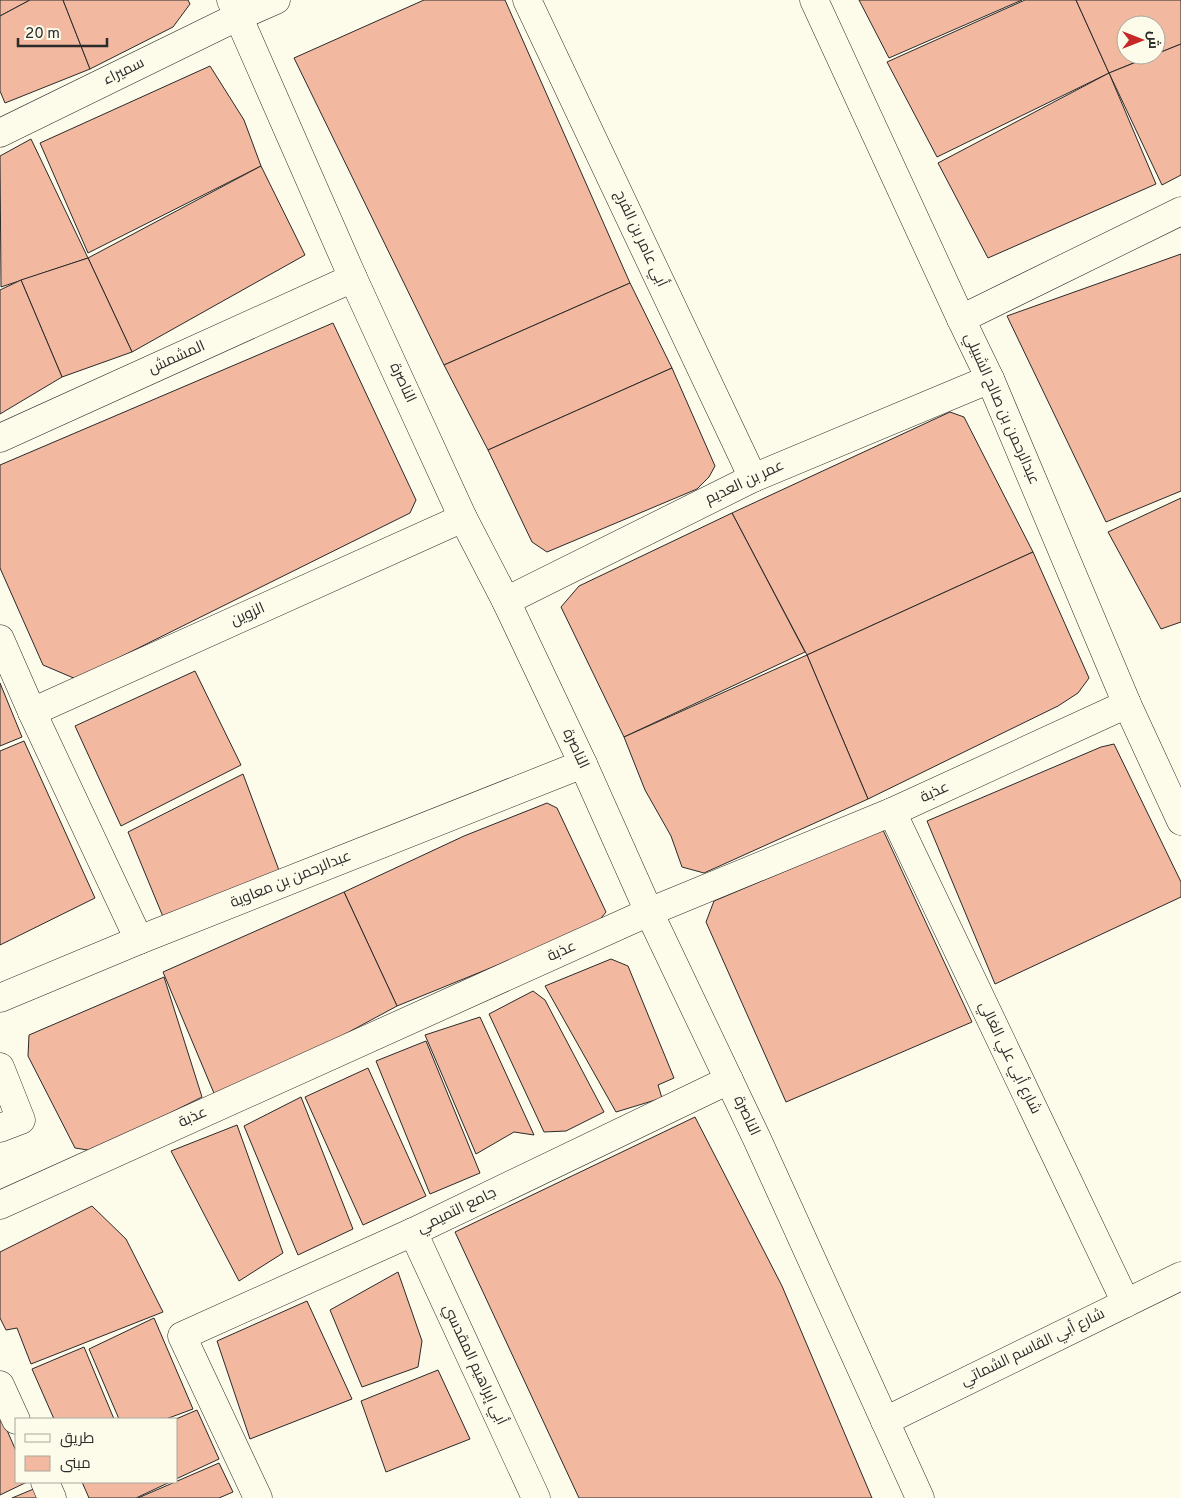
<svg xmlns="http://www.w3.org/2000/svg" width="1181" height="1498" font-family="Overpass,Cairo,sans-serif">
<rect width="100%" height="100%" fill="#fdfbea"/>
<g fill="#f2b8a0" stroke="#2b2b2b">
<path d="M 0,0 L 30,0 L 0,16 Z"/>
<path d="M 30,0 L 63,0 L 90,69 L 5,103 L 0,91 L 0,16 Z"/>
<path d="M 63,0 L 188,0 L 190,4 L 173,27 L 90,69 Z"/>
<path d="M 424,0 L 505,0 L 630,283 L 444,365 L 294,58 Z"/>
<path d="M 859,0 L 1022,0 L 889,58 Z"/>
<path d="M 1025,0 L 1076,0 L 1109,73 L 937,157 L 887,62 Z"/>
<path d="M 1076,0 L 1181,0 L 1181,44 L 1156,54 L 1156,25 L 1126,25 L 1126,55 L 1153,55 L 1109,73 Z"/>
<path d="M 1181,44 L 1181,175 L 1162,185 L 1109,73 Z"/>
<path d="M 210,66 L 244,120 L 261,166 L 88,253 L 40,143 Z"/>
<path d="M 1109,73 L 1156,184 L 988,258 L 938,163 Z"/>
<path d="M 31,139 L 88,258 L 1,287 L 0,156 Z"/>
<path d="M 261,166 L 305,255 L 132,352 L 88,258 Z"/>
<path d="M 1181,254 L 1181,491 L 1106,522 L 1007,316 Z"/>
<path d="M 88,258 L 132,352 L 62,377 L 21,280 Z"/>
<path d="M 21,280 L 62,377 L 0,414 L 0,290 Z"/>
<path d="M 630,283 L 672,368 L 488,450 L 444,365 Z"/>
<path d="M 333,323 L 416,500 L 410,513 L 76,679 L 43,665 L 0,568 L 0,465 Z"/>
<path d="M 672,368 L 715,466 L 709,477 L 697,489 L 547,552 L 532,542 L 488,450 Z"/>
<path d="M 950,412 L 964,417 L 1033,552 L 807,655 L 732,513 Z"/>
<path d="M 1181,498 L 1181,622 L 1161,629 L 1108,532 Z"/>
<path d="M 732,513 L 805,652 L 624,737 L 561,607 L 579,586 Z"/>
<path d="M 1033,552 L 1089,678 L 1078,693 L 1058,706 L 868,799 L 807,655 Z"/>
<path d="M 807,655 L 868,799 L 704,873 L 682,867 L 671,836 L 645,790 L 624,737 Z"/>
<path d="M 195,671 L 241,765 L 121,826 L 75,726 Z"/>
<path d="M 0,683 L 22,737 L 0,746 Z"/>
<path d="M 24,741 L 95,898 L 0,945 L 0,751 Z"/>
<path d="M 1114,744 L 1181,882 L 1181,897 L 995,984 L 927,821 L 1101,747 Z"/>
<path d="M 243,774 L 280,873 L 166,924 L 128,832 Z"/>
<path d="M 547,803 L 557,808 L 606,912 L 598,922 L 584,930 L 397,1006 L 344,892 L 464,836 Z"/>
<path d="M 883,830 L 972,1022 L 786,1102 L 706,922 L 714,901 Z"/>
<path d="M 344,892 L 397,1006 L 236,1093 L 216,1098 L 163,972 Z"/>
<path d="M 611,959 L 628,966 L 674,1078 L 658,1085 L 662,1098 L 616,1112 L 545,986 Z"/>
<path d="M 164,977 L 202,1097 L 94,1151 L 75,1148 L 28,1056 L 29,1035 Z"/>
<path d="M 533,991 L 545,1000 L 604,1112 L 566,1131 L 544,1132 L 489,1014 Z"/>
<path d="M 480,1017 L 534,1135 L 514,1132 L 476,1154 L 425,1035 Z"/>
<path d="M 426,1041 L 480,1173 L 430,1194 L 376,1061 Z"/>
<path d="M 368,1068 L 426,1196 L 363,1225 L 305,1097 Z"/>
<path d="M 301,1097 L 353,1229 L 298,1255 L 244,1126 Z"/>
<path d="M 695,1117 L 782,1286 L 872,1498 L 579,1498 L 455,1232 Z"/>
<path d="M 237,1125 L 283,1253 L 239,1281 L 171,1151 Z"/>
<path d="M 92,1206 L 126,1239 L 163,1312 L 31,1364 L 17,1328 L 6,1330 L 0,1318 L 0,1252 Z"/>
<path d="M 398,1272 L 422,1341 L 418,1367 L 362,1387 L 330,1310 Z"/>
<path d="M 307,1301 L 352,1399 L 250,1439 L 217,1341 Z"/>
<path d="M 154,1318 L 193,1409 L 166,1419 L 119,1419 L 89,1349 Z"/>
<path d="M 84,1347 L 114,1419 L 54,1419 L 32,1369 Z"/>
<path d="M 438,1370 L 470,1439 L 386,1472 L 361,1401 Z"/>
<path d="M 197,1410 L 219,1459 L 176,1479 L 176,1419 Z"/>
<path d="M 0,1414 L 16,1451 L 16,1482 L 27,1482 L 0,1495 Z"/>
<path d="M 219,1463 L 233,1492 L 219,1498 L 138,1498 Z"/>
<path d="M 82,1482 L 170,1482 L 136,1498 L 89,1498 Z"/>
<path d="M 36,1488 L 41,1498 L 12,1498 Z"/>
</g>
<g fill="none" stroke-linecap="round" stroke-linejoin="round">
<g stroke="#2b2b2b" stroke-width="29">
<g id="minor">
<path d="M 231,0 L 353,278 L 463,518 L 506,601 L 583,764 L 649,912 L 757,1139 L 920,1498"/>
<path d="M 527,0 L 753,478"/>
<path d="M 814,0 L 961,319 L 990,379 L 1127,704 L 1181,821"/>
<path d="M 0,133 L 237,17 L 276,0"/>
<path d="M 961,319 L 1181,211"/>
<path d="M 0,438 L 353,278"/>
<path d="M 506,601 L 753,478 L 990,379"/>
<path d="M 0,639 L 32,712 L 139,940"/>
<path d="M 32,712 L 463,518"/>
<path d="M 892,812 L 1126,1303"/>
<path d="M 0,998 L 139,940 L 583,764"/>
<path d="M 0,1067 L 21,1120 L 0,1128"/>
<path d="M 0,1205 L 649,912 L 892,812 L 1127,704"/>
<path d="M 413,1232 L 536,1498"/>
<path d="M 0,1385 L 16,1420"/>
<path d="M 885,1421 L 1181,1276"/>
<path d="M 45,1482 L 52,1498"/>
<path d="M 258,1498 L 182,1336 L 413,1232 L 729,1080"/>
</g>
</g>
<use href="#minor" stroke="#fdfbea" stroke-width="28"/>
</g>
<g text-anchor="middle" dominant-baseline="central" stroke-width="4" stroke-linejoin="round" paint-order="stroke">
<g font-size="15" fill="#2b2b2b" stroke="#fdfbea">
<text transform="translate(124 72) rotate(-26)">سميراء</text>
<text transform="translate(640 239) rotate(65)">أبي عامر بن الفرج</text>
<text transform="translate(177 358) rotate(-24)">المشمش</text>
<text transform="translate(402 383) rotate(65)">الناصرة</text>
<text transform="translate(1001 409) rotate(66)">عبدالرحمن بن صالح الشبيلي</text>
<text transform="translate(745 483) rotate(-25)">عمر بن العديم</text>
<text transform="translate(248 615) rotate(-24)">الزوين</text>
<text transform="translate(575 749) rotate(65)">الناصرة</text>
<text transform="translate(935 793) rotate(-25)">عذبة</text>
<text transform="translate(291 880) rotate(-22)">عبدالرحمن بن معاوية</text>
<text transform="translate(562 952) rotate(-24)">عذبة</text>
<text transform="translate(1009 1058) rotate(64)">شارع أبي علي الغالي</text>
<text transform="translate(746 1116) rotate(65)">الناصرة</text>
<text transform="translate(193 1118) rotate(-24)">عذبة</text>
<text transform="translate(457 1211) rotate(-26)">جامع التميمي</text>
<text transform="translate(1033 1348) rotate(-26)">شارع أبي القاسم الشماتي</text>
<text transform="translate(474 1365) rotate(65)">أبي إبراهيم المقدسي</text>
</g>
</g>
<rect x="15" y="1418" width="162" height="65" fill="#fdfbea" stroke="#a9a89e"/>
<rect x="25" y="1434" width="25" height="8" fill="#fdfbea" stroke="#a9a89e"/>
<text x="60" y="1443" font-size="15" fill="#2b2b2b">طريق</text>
<rect x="25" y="1456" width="25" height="15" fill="#f2b8a0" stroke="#a9a89e"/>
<text x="60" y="1468" font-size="15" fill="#2b2b2b">مبنى</text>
<g transform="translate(1141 40) rotate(90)"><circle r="24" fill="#fdfbea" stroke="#a9a89e"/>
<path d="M0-4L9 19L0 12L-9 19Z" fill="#c62828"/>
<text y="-8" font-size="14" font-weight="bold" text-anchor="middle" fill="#2b2b2b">ش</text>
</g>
<path d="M18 38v8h89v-8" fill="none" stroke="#2b2b2b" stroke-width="2.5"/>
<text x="25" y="38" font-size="15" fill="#2b2b2b" stroke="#fdfbea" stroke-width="4" paint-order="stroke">20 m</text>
</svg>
